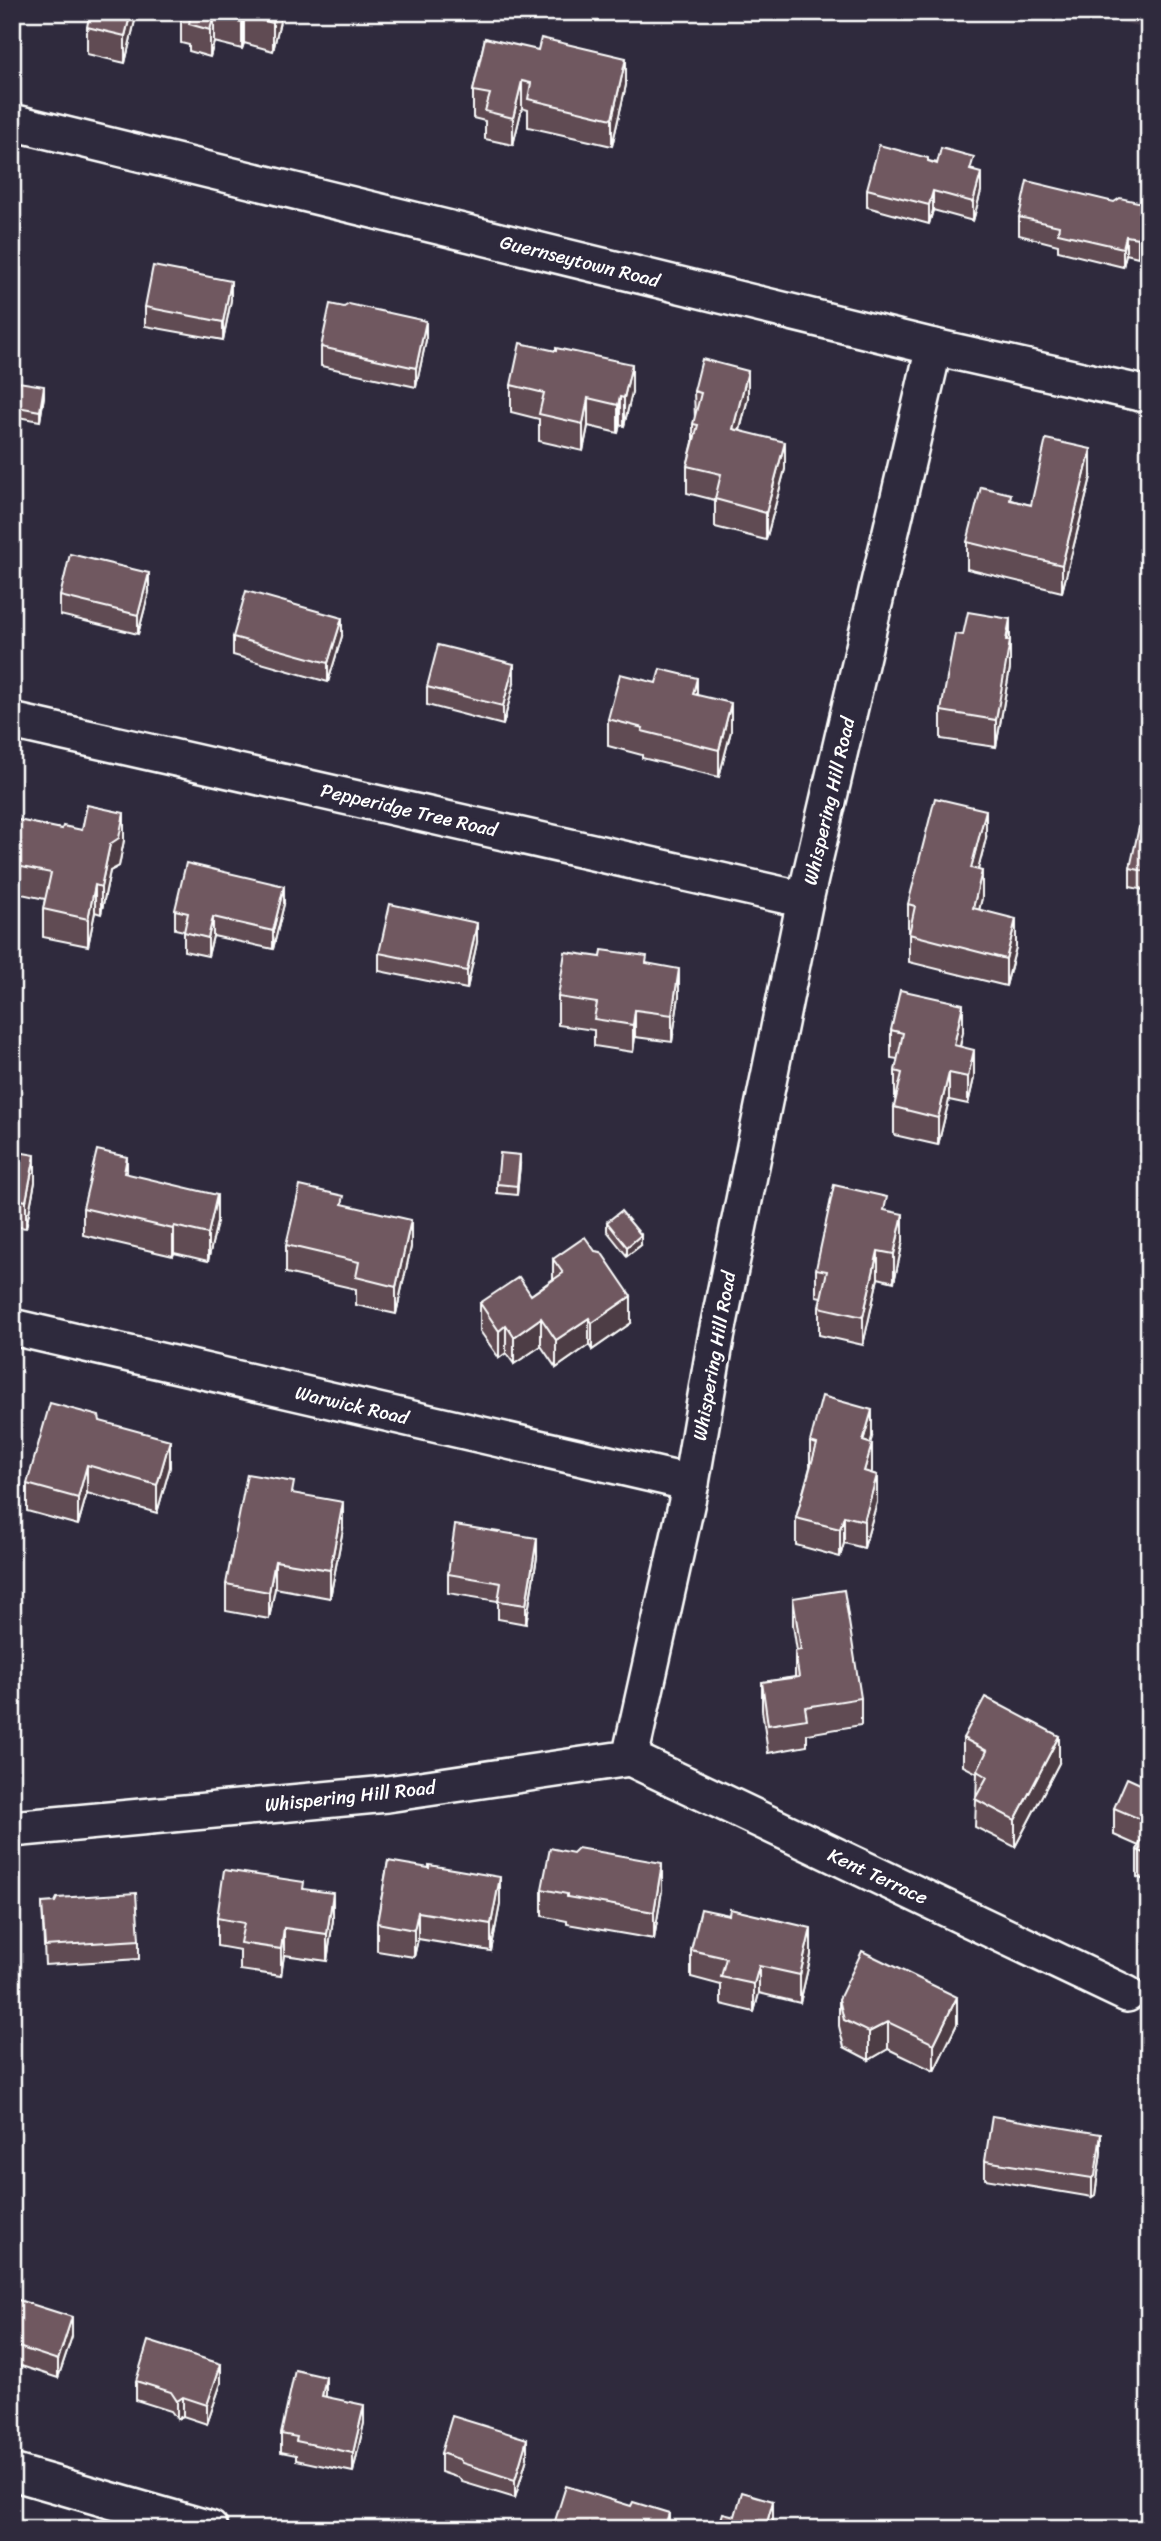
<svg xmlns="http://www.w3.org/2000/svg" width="1161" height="2541" font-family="Sriracha,sans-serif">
<rect width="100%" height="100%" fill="#2f2a3d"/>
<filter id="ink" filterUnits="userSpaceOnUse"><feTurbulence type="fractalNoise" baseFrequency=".0143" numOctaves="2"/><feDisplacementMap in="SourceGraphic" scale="14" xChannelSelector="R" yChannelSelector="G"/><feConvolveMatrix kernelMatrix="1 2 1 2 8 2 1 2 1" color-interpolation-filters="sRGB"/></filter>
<g filter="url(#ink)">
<path fill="#423848" d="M 1081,12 L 1149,12 L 1149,29 Z"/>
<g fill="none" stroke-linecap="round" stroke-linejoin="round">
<g stroke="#fff" stroke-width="40">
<g id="minor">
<path d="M 12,122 L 934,347 L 1149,395"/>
<path d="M 12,721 L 805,900"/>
<path d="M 12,1327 L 691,1483"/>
<path d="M 630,1758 L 1127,1994"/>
<path d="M 12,1829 L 387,1794 L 630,1758 L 691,1483 L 716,1338 L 805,900 L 934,347"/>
<path d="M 12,2472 L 210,2529"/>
</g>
</g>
<use href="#minor" stroke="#2f2a3d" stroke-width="35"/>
</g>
<g fill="#604c53" stroke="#fff" stroke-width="2">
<path d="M 137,12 L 125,63 L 87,54 L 87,27 Z"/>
<path d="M 280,12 L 280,21 L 273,51 L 244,43 L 242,49 L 214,42 L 210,57 L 189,51 L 189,45 L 181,43 L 181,16 Z"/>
<path d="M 485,38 L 626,85 L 612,146 L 528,127 L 528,110 L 522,108 L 513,145 L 485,139 L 485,121 L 473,118 L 473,91 Z"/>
<path d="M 928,161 L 974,170 L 981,191 L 973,221 L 933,210 L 929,224 L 867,207 L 867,189 Z"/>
<path d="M 1019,217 L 1147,223 L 1138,257 L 1126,254 L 1123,267 L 1058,251 L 1058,245 L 1019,235 Z"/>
<path d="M 231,300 L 223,340 L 145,326 L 145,307 Z"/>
<path d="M 426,340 L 416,387 L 321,366 L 321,347 Z"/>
<path d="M 12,381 L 44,396 L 40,421 L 12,416 Z"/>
<path d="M 511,385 L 632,392 L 624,426 L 620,424 L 618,433 L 588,426 L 583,451 L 539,441 L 539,419 L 511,412 Z"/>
<path d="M 694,391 L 748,398 L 740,431 L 785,469 L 766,540 L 715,527 L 715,500 L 687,493 L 687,466 L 693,442 L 693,424 L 695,419 Z"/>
<path d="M 1091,477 L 1062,592 L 967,569 L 967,542 L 1011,500 L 1031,505 Z"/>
<path d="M 149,592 L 138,634 L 60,615 L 60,596 Z"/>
<path d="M 1010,619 L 1010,668 L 996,747 L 941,739 L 941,711 L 963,635 Z"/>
<path d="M 342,636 L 328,682 L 233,655 L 233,637 Z"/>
<path d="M 514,683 L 503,725 L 427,705 L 427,687 Z"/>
<path d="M 697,695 L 731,731 L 719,777 L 642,758 L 642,755 L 608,746 L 608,719 Z"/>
<path d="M 62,829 L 124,840 L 119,866 L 110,871 L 101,914 L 95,912 L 88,946 L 43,937 L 43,909 L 45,899 L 12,892 L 12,851 Z"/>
<path d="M 1149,829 L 1149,891 L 1130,887 L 1130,868 Z"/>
<path d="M 986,838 L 978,870 L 982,898 L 979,910 L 1016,947 L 1006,986 L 909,962 L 909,932 L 908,932 L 908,904 Z"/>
<path d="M 284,904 L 273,949 L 213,936 L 208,956 L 184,951 L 184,931 L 175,929 L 175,910 Z"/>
<path d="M 477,942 L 467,989 L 379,971 L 379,953 Z"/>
<path d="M 647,964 L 679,996 L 672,1042 L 635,1037 L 633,1052 L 594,1046 L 594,1030 L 558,1025 L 558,997 Z"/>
<path d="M 891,1030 L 963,1032 L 960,1047 L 974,1078 L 968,1104 L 949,1100 L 938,1145 L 894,1135 L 894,1107 L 896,1099 L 895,1099 L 895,1071 L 898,1059 L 891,1058 Z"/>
<path d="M 12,1151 L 35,1182 L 26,1228 L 12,1226 Z"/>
<path d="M 520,1165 L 517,1195 L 497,1193 L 497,1184 Z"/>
<path d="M 127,1174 L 217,1222 L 208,1261 L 174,1253 L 173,1256 L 83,1235 L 83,1208 Z"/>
<path d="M 344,1205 L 411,1247 L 396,1314 L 356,1305 L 356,1289 L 286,1273 L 286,1245 Z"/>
<path d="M 887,1211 L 903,1241 L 894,1282 L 878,1278 L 863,1345 L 819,1335 L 819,1307 L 821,1297 L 816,1296 L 816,1269 Z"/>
<path d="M 607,1222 L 641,1245 L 627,1256 L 607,1231 Z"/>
<path d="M 553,1259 L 631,1323 L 592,1350 L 589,1345 L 556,1368 L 541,1346 L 514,1364 L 506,1353 L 499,1358 L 480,1331 L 480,1303 L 531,1295 L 553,1279 Z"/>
<path d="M 100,1421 L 170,1467 L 157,1513 L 87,1493 L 78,1525 L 27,1511 L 27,1484 Z"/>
<path d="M 872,1437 L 870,1443 L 871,1473 L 877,1502 L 864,1548 L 844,1543 L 840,1557 L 796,1545 L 796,1518 L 810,1467 L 810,1442 Z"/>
<path d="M 343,1529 L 330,1598 L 275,1588 L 269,1619 L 226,1611 L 226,1584 Z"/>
<path d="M 537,1557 L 526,1624 L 498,1619 L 498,1601 L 448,1593 L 448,1574 Z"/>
<path d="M 793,1598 L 861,1698 L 861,1725 L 807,1734 L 807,1746 L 768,1753 L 762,1710 L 762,1682 L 795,1677 L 795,1651 L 797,1651 L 793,1625 Z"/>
<path d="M 963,1738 L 1059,1763 L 1015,1847 L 975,1827 L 977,1773 L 963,1766 Z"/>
<path d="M 1149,1788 L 1149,1882 L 1137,1877 L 1137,1850 L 1139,1846 L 1114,1835 L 1114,1808 Z"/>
<path d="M 388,1861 L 500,1904 L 491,1951 L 418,1939 L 414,1957 L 377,1951 L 377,1923 Z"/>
<path d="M 304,1889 L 333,1920 L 327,1961 L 284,1955 L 281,1976 L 240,1970 L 240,1950 L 217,1946 L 217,1918 Z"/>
<path d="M 542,1889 L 662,1890 L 654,1939 L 567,1924 L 567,1921 L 542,1916 Z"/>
<path d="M 42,1903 L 139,1940 L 139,1959 L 45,1965 Z"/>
<path d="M 691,1950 L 811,1955 L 800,2003 L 759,1993 L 754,2012 L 721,2004 L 721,1985 L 691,1977 Z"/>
<path d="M 839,1999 L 957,2024 L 934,2071 L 888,2049 L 869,2060 L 844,2047 L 839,2026 Z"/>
<path d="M 1101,2152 L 1095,2195 L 1092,2197 L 985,2179 L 985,2161 Z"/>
<path d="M 12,2298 L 72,2336 L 58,2378 L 12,2363 Z"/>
<path d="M 136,2381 L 221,2383 L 207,2424 L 183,2416 L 177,2419 L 171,2411 L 136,2400 Z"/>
<path d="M 326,2397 L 364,2423 L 353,2472 L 296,2460 L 296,2455 L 281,2452 L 281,2434 Z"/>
<path d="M 441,2453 L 527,2458 L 515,2498 L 462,2482 L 459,2478 L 441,2472 Z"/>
<path d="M 555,2521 L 669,2529 L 555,2529 Z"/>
</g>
<g fill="#4e3e44" stroke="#fff" stroke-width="2">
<path d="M 131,12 L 137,12 L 125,63 L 125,36 Z"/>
<path d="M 276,12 L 280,12 L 280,21 L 273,51 L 273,23 Z"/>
<path d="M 214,15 L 214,42 L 210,57 L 210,30 Z"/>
<path d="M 244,16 L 244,43 L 242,49 L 242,22 Z"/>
<path d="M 626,58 L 626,85 L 612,146 L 612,119 Z"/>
<path d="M 522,81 L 522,108 L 513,145 L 513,118 Z"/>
<path d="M 981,173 L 981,191 L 973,221 L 973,202 Z"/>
<path d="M 933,191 L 933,210 L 929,224 L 929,205 Z"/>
<path d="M 1147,204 L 1147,223 L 1138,257 L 1138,238 Z"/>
<path d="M 1126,236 L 1126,254 L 1123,267 L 1123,248 Z"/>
<path d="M 21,243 L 21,261 L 12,300 L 12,281 Z"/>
<path d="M 231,281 L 231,300 L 223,340 L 223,322 Z"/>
<path d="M 426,321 L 426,340 L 416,387 L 416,368 Z"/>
<path d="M 632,364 L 632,392 L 624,426 L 624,398 Z"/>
<path d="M 748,371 L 748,398 L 733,456 L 733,429 Z"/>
<path d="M 44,386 L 44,396 L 40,421 L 40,411 Z"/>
<path d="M 620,397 L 620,424 L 618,433 L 618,405 Z"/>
<path d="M 588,398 L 588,426 L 583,451 L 583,424 Z"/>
<path d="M 785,442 L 785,469 L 766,540 L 766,513 Z"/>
<path d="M 1091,449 L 1091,477 L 1062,592 L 1062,565 Z"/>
<path d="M 149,573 L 149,592 L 138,634 L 138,615 Z"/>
<path d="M 342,618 L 342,636 L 328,682 L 328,663 Z"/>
<path d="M 1010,619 L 1010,668 L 996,747 L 996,720 Z"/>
<path d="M 514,664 L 514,683 L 503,725 L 503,706 Z"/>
<path d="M 697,678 L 697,705 L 693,694 Z"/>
<path d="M 731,703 L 731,731 L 719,777 L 719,750 Z"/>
<path d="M 986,810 L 986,838 L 971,896 L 971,868 Z"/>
<path d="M 124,813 L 124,840 L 119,866 L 110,871 L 101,914 L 101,887 L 110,844 Z"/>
<path d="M 982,871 L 982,898 L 973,935 L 973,908 Z"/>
<path d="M 95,885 L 95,912 L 88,946 L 88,919 Z"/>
<path d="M 284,886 L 284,904 L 273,949 L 273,931 Z"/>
<path d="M 213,917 L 213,936 L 208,956 L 208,938 Z"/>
<path d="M 1016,919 L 1016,947 L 1006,986 L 1006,959 Z"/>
<path d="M 477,923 L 477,942 L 467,989 L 467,971 Z"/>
<path d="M 679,969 L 679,996 L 672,1042 L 672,1015 Z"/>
<path d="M 963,1004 L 963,1032 L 954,1073 L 954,1045 Z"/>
<path d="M 635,1010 L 635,1037 L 633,1052 L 633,1025 Z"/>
<path d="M 974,1050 L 974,1078 L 968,1104 L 968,1077 Z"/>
<path d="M 949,1073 L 949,1100 L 938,1145 L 938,1118 Z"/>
<path d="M 35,1155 L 35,1182 L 26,1228 L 26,1201 Z"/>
<path d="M 520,1155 L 520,1165 L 517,1195 L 517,1186 Z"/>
<path d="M 127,1157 L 127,1184 L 124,1173 Z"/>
<path d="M 217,1195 L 217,1222 L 208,1261 L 208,1234 Z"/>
<path d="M 903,1214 L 903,1241 L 894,1282 L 894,1254 Z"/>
<path d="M 411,1220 L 411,1247 L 396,1314 L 396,1287 Z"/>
<path d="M 174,1226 L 174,1253 L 173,1256 L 173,1229 Z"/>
<path d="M 641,1235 L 641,1245 L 627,1256 L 627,1247 Z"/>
<path d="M 878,1251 L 878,1278 L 863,1345 L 863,1317 Z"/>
<path d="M 631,1296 L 631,1323 L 592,1350 L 592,1323 Z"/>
<path d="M 541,1318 L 541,1346 L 514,1364 L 514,1337 Z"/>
<path d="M 589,1318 L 589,1345 L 556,1368 L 556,1340 Z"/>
<path d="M 506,1325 L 506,1353 L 499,1358 L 499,1331 Z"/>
<path d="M 872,1410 L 872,1437 L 863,1469 L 863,1441 Z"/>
<path d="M 170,1440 L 170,1467 L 157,1513 L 157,1485 Z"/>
<path d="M 872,1444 L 872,1471 L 864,1499 L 864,1471 Z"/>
<path d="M 87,1465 L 87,1493 L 78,1525 L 78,1498 Z"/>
<path d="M 877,1475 L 877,1502 L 864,1548 L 864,1521 Z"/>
<path d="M 343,1502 L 343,1529 L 330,1598 L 330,1570 Z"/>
<path d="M 844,1516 L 844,1543 L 840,1557 L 840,1529 Z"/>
<path d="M 537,1538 L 537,1557 L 526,1624 L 526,1605 Z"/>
<path d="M 275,1561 L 275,1588 L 269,1619 L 269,1592 Z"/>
<path d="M 1059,1736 L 1059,1763 L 1015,1847 L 1015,1820 Z"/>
<path d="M 662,1863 L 662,1890 L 654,1939 L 654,1912 Z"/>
<path d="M 500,1877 L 500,1904 L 491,1951 L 491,1924 Z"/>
<path d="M 333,1893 L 333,1920 L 327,1961 L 327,1934 Z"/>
<path d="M 418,1912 L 418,1939 L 414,1957 L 414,1930 Z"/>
<path d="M 284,1928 L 284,1955 L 281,1976 L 281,1949 Z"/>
<path d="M 811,1928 L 811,1955 L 800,2003 L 800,1975 Z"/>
<path d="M 759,1966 L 759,1993 L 754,2012 L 754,1984 Z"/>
<path d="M 957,1997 L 957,2024 L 934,2071 L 934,2044 Z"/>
<path d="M 888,2022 L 888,2049 L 869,2060 L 869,2032 Z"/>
<path d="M 1101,2134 L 1101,2152 L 1095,2195 L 1092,2197 L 1092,2178 Z"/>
<path d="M 72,2317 L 72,2336 L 58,2378 L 58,2360 Z"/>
<path d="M 221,2364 L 221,2383 L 207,2424 L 207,2405 Z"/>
<path d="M 326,2377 L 326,2395 L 322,2415 L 322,2396 Z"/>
<path d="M 183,2397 L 183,2416 L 177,2419 L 177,2401 Z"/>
<path d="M 364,2405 L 364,2423 L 353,2472 L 353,2453 Z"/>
<path d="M 527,2439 L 527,2458 L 515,2498 L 515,2480 Z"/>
<path d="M 773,2501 L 773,2529 L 766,2526 Z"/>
<path d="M 669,2513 L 669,2529 L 664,2529 Z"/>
</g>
<g fill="#705861" stroke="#fff" stroke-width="2">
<path d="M 90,12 L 131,12 L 125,36 L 87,27 Z"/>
<path d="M 182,12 L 276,12 L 273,23 L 244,16 L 242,22 L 214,15 L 210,30 L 189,24 L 190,19 L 181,16 Z"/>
<path d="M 485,38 L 538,50 L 541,38 L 626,58 L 612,119 L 528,99 L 531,83 L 522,81 L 513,118 L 485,111 L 490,94 L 473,91 Z"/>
<path d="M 879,145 L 928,158 L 928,161 L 937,164 L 941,148 L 974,157 L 970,170 L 981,173 L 973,202 L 933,191 L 929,205 L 867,189 Z"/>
<path d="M 1027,181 L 1114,202 L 1120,198 L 1147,204 L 1138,238 L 1126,236 L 1123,248 L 1058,233 L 1059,226 L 1019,217 Z"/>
<path d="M 12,240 L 21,243 L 12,281 Z"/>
<path d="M 153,266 L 231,281 L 223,322 L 145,307 Z"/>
<path d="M 330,304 L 344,307 L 349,304 L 426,321 L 416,368 L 321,347 Z"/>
<path d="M 520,343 L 556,351 L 556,348 L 632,364 L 624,398 L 620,397 L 618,405 L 588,398 L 583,424 L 539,414 L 544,393 L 511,385 Z"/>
<path d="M 702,359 L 748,371 L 733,429 L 785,442 L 766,513 L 715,499 L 721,474 L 687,466 L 698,425 L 693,424 L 701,393 L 694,391 Z"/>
<path d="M 12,381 L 44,386 L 40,411 L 12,406 Z"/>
<path d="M 1046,439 L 1091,449 L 1062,565 L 967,542 L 981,487 L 1011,494 L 1010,500 L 1031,505 Z"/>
<path d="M 70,554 L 149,573 L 138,615 L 60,596 Z"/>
<path d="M 246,591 L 342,618 L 328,663 L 233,637 Z"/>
<path d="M 968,612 L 1010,619 L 1006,640 L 1010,641 L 996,720 L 941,711 L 955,634 L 963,635 Z"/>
<path d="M 438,645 L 514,664 L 503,706 L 427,687 Z"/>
<path d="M 660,669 L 697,678 L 693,694 L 731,703 L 719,750 L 642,731 L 643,728 L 608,719 L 620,674 L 656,683 Z"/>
<path d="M 935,798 L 986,810 L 971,868 L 982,871 L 973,908 L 1016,919 L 1006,959 L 909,934 L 915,906 L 908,904 Z"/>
<path d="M 87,805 L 124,813 L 119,838 L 110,844 L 101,887 L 95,885 L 88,919 L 43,909 L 51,873 L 12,865 L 12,851 L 18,820 L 62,829 L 63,826 L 82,830 Z"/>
<path d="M 1139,827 L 1149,829 L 1149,872 L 1130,868 Z"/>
<path d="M 186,863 L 284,886 L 273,931 L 213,917 L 208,938 L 184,932 L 188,913 L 175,910 Z"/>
<path d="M 390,904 L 477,923 L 467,971 L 379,953 Z"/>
<path d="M 602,950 L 647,956 L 646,963 L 679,969 L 672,1015 L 635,1010 L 633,1025 L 594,1019 L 597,1003 L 558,997 L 565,952 L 601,957 Z"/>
<path d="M 900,990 L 963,1004 L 954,1045 L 974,1050 L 968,1077 L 949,1073 L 938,1118 L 894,1107 L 902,1073 L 895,1071 L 903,1033 L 891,1030 Z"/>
<path d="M 97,1150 L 127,1157 L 124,1173 L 217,1195 L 208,1234 L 174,1226 L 173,1229 L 83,1208 Z"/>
<path d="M 12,1151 L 35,1155 L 26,1201 L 12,1198 Z"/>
<path d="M 500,1153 L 520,1155 L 517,1186 L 497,1184 Z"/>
<path d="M 834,1185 L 887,1197 L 884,1210 L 903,1214 L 894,1254 L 878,1251 L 863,1317 L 819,1307 L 827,1271 L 816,1269 Z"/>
<path d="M 300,1186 L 344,1196 L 342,1204 L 411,1220 L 396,1287 L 356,1277 L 359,1262 L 286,1245 Z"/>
<path d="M 621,1211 L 641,1235 L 627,1247 L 607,1222 Z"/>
<path d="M 585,1237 L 595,1251 L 601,1252 L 631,1296 L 592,1323 L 589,1318 L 556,1340 L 541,1318 L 514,1337 L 506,1325 L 499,1331 L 480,1303 L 519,1277 L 531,1295 L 563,1273 L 553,1259 Z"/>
<path d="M 822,1396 L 872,1410 L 863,1441 L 872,1444 L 864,1471 L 877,1475 L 864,1521 L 844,1516 L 840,1529 L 796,1518 L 817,1444 L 810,1442 Z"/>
<path d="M 50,1403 L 99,1416 L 100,1421 L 170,1440 L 157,1485 L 87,1465 L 78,1498 L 27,1484 Z"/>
<path d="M 247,1474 L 294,1482 L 292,1493 L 343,1502 L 330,1570 L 275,1561 L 269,1592 L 226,1584 Z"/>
<path d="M 455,1525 L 537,1538 L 526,1605 L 498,1601 L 501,1583 L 448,1574 Z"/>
<path d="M 844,1590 L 861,1698 L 805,1707 L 807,1719 L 768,1725 L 762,1682 L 799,1677 L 795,1651 L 801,1650 L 793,1598 Z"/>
<path d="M 985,1697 L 1059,1736 L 1015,1820 L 975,1799 L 987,1777 L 977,1771 L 987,1751 L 963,1738 Z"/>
<path d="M 1127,1778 L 1149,1788 L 1149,1823 L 1114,1808 Z"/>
<path d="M 1149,1823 L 1149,1855 L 1137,1850 Z"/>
<path d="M 550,1848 L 573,1853 L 578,1848 L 662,1863 L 654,1912 L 567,1897 L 567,1894 L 542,1889 Z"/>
<path d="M 388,1861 L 429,1868 L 429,1865 L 500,1877 L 491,1924 L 418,1912 L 414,1930 L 377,1923 Z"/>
<path d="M 224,1870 L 304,1882 L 303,1889 L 333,1893 L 327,1934 L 284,1928 L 281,1949 L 240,1943 L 244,1923 L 217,1918 Z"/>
<path d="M 136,1893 L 139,1940 L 45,1946 L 42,1903 L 55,1902 L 57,1898 Z"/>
<path d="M 701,1909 L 729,1915 L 730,1909 L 811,1928 L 800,1975 L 759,1966 L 754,1984 L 721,1977 L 726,1958 L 691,1950 Z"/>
<path d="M 862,1951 L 957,1997 L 934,2044 L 888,2022 L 869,2032 L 844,2020 L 839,1999 Z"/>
<path d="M 992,2116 L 1101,2134 L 1095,2176 L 1092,2178 L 985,2161 Z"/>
<path d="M 12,2298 L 72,2317 L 58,2360 L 12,2345 Z"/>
<path d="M 148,2341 L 221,2364 L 207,2405 L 183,2397 L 177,2401 L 171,2392 L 136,2381 Z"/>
<path d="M 295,2370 L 326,2377 L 322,2396 L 364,2405 L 353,2453 L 296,2441 L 297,2437 L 281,2434 Z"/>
<path d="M 452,2416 L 527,2439 L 515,2480 L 462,2463 L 459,2459 L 441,2453 Z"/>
<path d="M 566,2486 L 631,2506 L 633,2502 L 669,2513 L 664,2529 L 568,2529 L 561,2527 L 555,2521 Z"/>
<path d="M 742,2492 L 773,2501 L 766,2526 L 777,2529 L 718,2529 L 723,2513 L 735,2516 Z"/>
</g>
</g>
<g text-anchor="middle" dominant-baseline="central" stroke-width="7" stroke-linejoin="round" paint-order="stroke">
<g font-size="19" fill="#fff" stroke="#2f2a3d">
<text transform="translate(580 261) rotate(14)">Guernseytown Road</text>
<text transform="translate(829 801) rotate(-77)">Whispering Hill Road</text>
<text transform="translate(409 810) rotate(13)">Pepperidge Tree Road</text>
<text transform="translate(714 1356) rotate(-80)">Whispering Hill Road</text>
<text transform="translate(352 1405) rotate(13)">Warwick Road</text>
<text transform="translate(350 1796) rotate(-6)">Whispering Hill Road</text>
<text transform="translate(878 1876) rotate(25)">Kent Terrace</text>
</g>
</g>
<rect width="1161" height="2541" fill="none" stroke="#2f2a3d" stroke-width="42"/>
<rect x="21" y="21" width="1119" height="2499" fill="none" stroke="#fff" stroke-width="2.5" filter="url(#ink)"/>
</svg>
